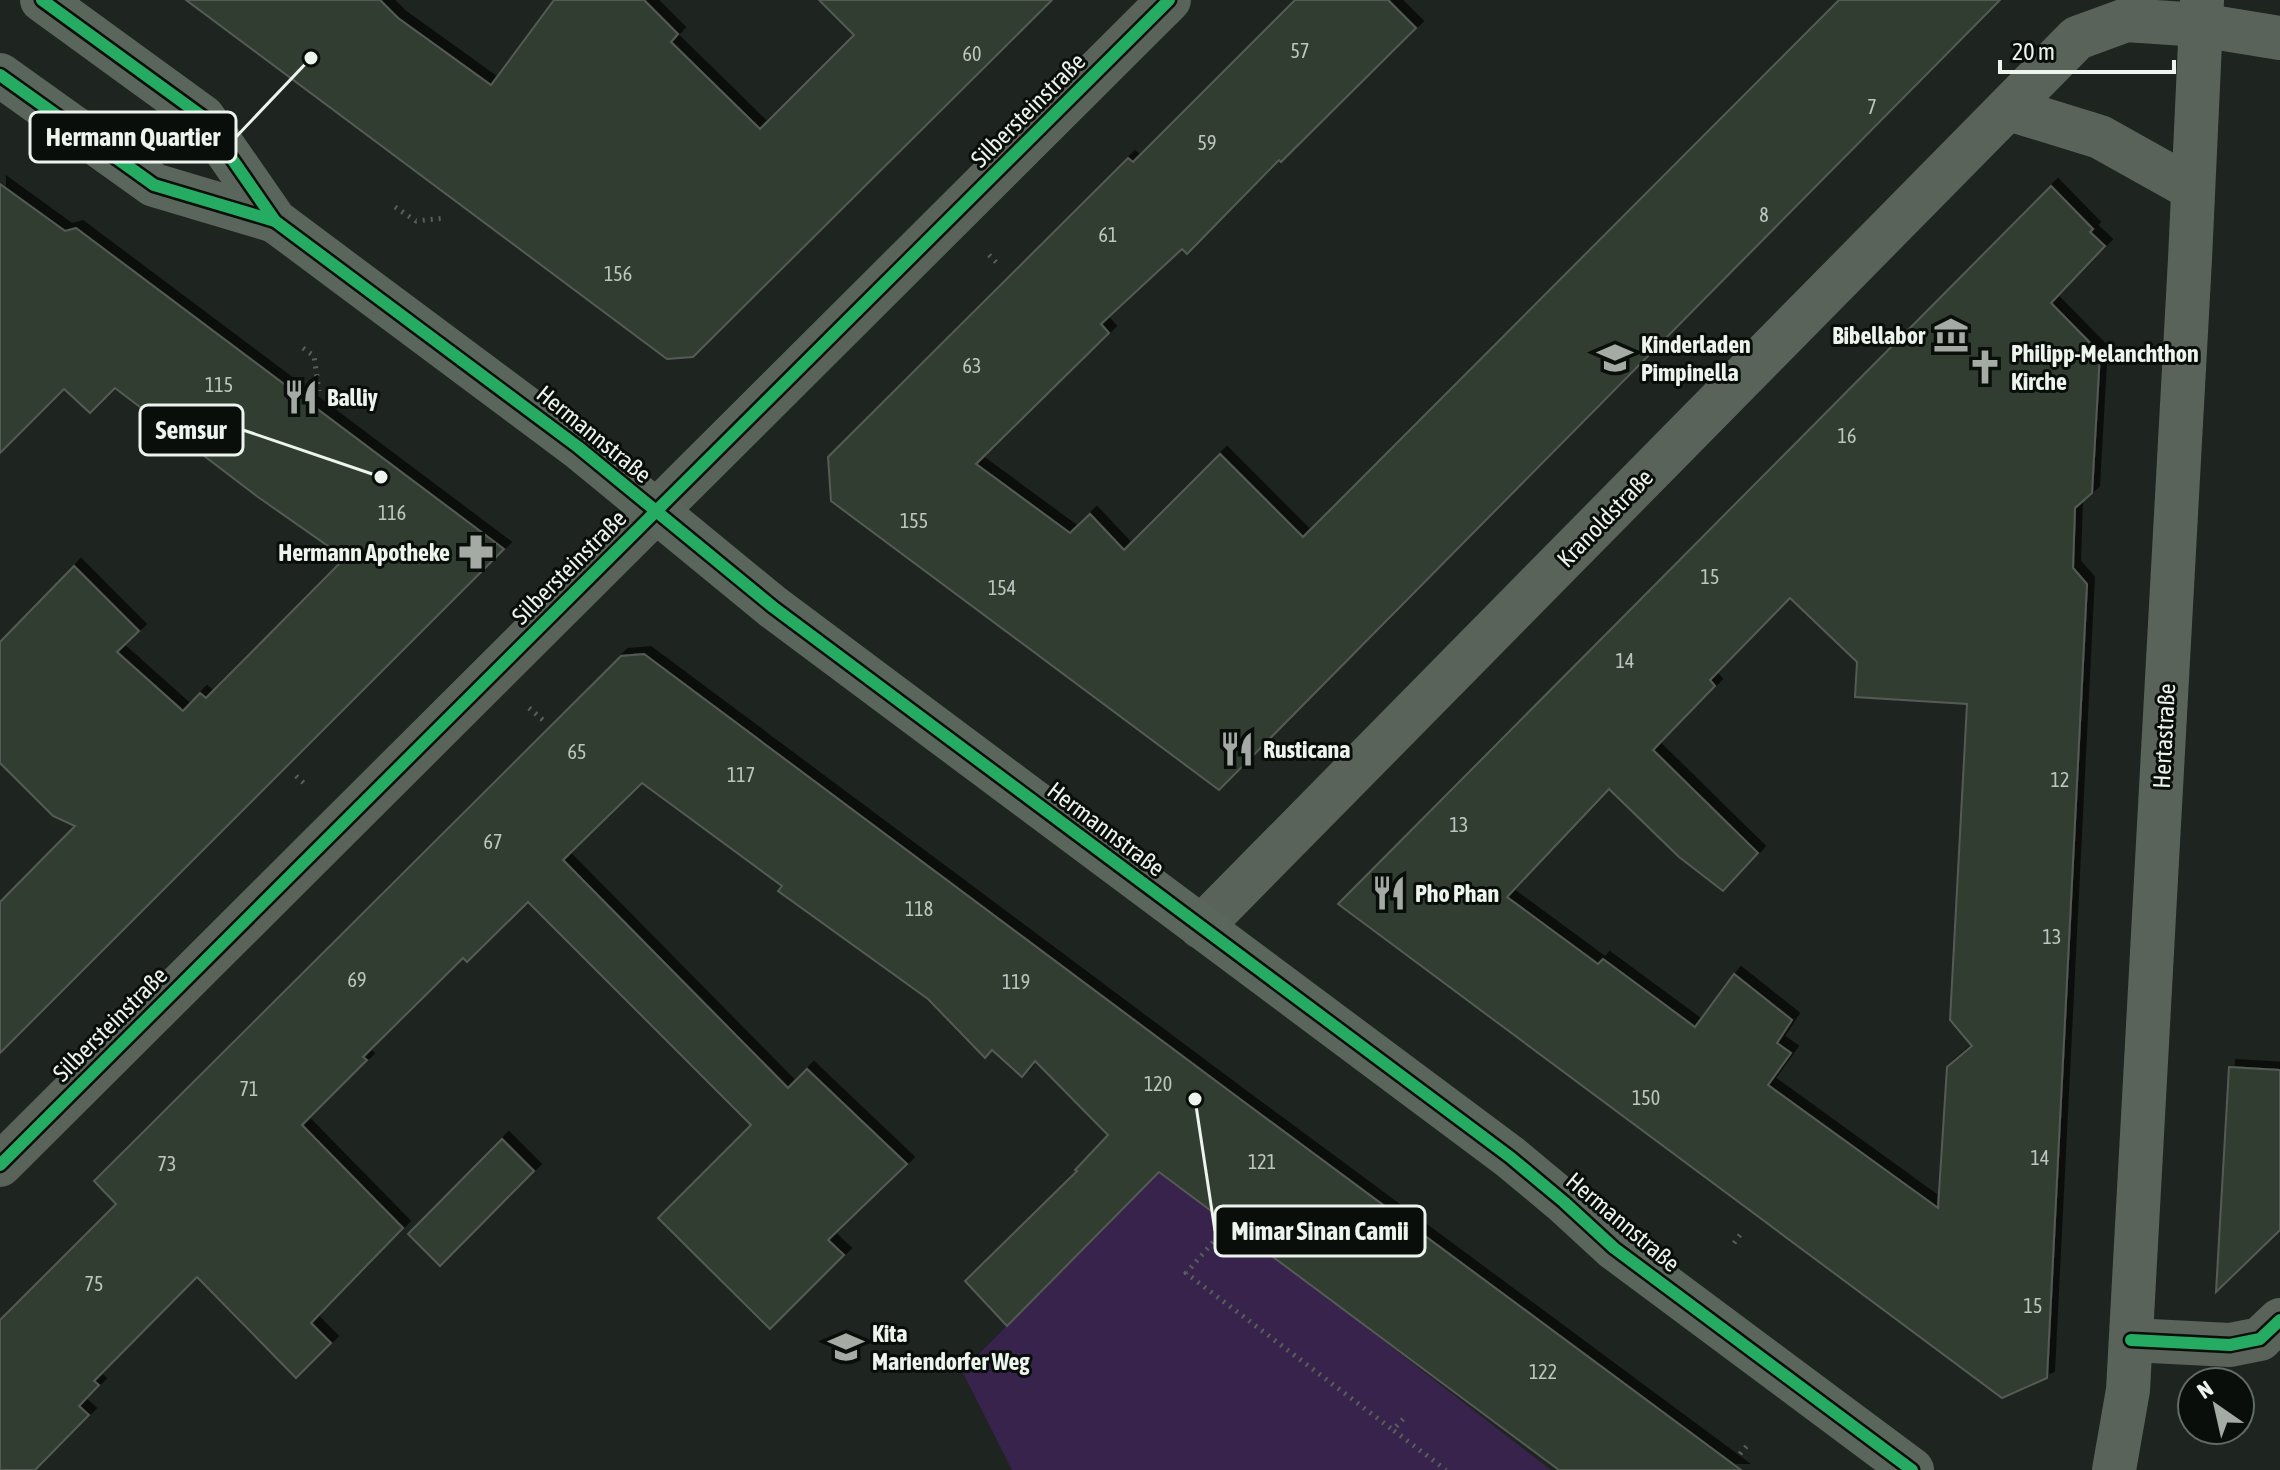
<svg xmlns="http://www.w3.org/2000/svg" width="2280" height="1470" font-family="'Asap Condensed',sans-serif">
<defs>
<filter id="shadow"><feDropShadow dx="7" dy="-7" stdDeviation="0" flood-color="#0009"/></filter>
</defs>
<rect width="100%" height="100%" fill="#1e241f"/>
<path fill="#38234c" d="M 1159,1172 L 1341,1308 L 1551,1470 L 1012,1470 L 962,1371 Z"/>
<g fill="#303e33" stroke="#555a55" stroke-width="2" fill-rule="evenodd" filter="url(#shadow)">
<path d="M 186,0 L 380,0 L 398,18 L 491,85 L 554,0 L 644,0 L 678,34 L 671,42 L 760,129 L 854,35 L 819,0 L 1052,0 L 693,357 L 667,359 Z"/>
<path d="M 1295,0 L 1388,0 L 1416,28 L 1281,162 L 1279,160 L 1187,254 L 1182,249 L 1101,324 L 1109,333 L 976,464 L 1070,533 L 1090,514 L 1124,550 L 1220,454 L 1303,537 L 1839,0 L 2000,0 L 1219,790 L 831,501 L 828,457 L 1128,158 L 1133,162 Z"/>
<path d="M 0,184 L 65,231 L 76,228 L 504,549 L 0,1053 L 0,902 L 75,826 L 53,816 L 0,763 L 0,642 L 74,566 L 139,631 L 117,652 L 183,711 L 200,693 L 206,698 L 345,558 L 258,497 L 115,388 L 90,413 L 64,389 L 0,453 Z"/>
<path d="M 2051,186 L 2093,229 L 2090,232 L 2105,246 L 2051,303 L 2100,353 L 2092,493 L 2075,508 L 2073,568 L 2087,584 L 2047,1378 L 2002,1398 L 1338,904 ZM 1790,598 L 1857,662 L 1855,697 L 1967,704 L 1950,1020 L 1972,1046 L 1947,1067 L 1938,1208 L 1768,1085 L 1791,1053 L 1777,1043 L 1792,1020 L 1734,974 L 1695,1027 L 1603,959 L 1598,964 L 1507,897 L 1609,789 L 1679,857 L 1723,891 L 1758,853 L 1653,750 L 1715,686 L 1710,680 Z"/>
<path d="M 644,654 L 1236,1096 L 1741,1470 L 1559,1470 L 1159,1172 L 1007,1326 L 965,1281 L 1077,1171 L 1075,1170 L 1108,1135 L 1035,1061 L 1022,1077 L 992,1050 L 985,1058 L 928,999 L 778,891 L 782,886 L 642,783 L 563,860 L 788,1088 L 807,1069 L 907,1164 L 828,1240 L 844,1255 L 770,1329 L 658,1218 L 751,1125 L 528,902 L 467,962 L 463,958 L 363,1057 L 367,1060 L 302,1125 L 403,1228 L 311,1323 L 331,1343 L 296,1378 L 197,1277 L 94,1381 L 99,1385 L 79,1406 L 89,1415 L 35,1470 L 0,1470 L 0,1320 L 116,1204 L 94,1181 L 621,656 Z"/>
<path d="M 2229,1067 L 2280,1070 L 2280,1230 L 2216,1292 Z"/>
<path d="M 502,1139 L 534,1171 L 440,1266 L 408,1234 Z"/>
</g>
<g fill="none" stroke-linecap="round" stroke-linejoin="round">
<g stroke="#576059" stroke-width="5" stroke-dasharray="2 6" stroke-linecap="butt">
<path d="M 395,207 L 416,221 L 446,218"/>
<path d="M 989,255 L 999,265"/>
<path d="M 303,348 L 314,356 L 319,391"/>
<path d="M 529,708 L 544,721"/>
<path d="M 296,776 L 307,786"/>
<path d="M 1229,1224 L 1186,1273 L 1393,1430"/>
<path d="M 1734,1243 L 1743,1231"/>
<path d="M 1403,1419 L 1393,1430 L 1446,1470"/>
<path d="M 1740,1454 L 1750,1442"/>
</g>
<g stroke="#59635a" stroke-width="44">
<path d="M 2009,109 L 2100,137 L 2193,189"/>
<path d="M 1201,927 L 2077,38 L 2126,20 L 2200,25 L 2280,38"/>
<path d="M 2131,1340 L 2230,1345 L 2260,1339 L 2280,1320"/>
</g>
<g stroke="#59635a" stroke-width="44">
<path d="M 0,1165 L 1169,0"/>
<path d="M 2114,1470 L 2128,1390 L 2190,259 L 2202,0"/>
</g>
<g stroke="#5a655b" stroke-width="44">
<path d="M 42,0 L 203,117 L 275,221 L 578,447 L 773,607 L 1510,1157 L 1564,1202 L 1614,1248 L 1912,1470"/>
<path d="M 0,75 L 154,185 L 275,221"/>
</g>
<g stroke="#090e0a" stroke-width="17">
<g id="cycleway">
<path d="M 42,0 L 203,117 L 275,221 L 578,447 L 773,607 L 1510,1157 L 1564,1202 L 1614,1248 L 1912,1470"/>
<path d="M 0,75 L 154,185 L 275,221"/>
<path d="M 0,1165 L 1169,0"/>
<path d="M 2131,1340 L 2230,1345 L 2260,1339 L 2280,1320"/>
</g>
</g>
<use href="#cycleway" stroke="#26ab63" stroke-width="12"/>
</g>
<defs>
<g id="museum-bare" transform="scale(2.76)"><path d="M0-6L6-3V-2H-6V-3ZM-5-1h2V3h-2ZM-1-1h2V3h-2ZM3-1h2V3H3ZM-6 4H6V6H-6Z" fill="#a4aba5" stroke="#090e0a" stroke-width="2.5" paint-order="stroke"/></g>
<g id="school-bare" transform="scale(2.76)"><path d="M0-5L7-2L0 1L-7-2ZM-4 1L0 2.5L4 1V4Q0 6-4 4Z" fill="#a4aba5" stroke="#090e0a" stroke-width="2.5" paint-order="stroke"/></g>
<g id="church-bare" transform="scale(2.76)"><path d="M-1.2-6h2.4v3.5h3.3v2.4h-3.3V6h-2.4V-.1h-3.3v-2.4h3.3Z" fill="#a4aba5" stroke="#090e0a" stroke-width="2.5" paint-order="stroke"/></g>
<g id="restaurant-bare" transform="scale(2.76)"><path d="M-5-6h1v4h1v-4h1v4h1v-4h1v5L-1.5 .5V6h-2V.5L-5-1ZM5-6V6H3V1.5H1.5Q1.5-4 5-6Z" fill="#a4aba5" stroke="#090e0a" stroke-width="2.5" paint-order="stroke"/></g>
<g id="pharmacy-bare" transform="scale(2.76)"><path d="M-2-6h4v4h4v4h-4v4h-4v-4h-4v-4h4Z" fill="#a4aba5" stroke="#090e0a" stroke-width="2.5" paint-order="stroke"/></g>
</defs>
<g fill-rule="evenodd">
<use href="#museum-bare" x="1951" y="335"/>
<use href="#school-bare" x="1615" y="358"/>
<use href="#church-bare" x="1985" y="367"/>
<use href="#restaurant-bare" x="301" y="397"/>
<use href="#pharmacy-bare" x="476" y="552"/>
<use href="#restaurant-bare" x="1237" y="749"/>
<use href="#restaurant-bare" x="1389" y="893"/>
<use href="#school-bare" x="846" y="1347"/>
</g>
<g text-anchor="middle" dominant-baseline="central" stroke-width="6" stroke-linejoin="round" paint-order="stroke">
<g font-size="20" fill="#bdc6be">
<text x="1300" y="50">57</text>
<text x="972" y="53">60</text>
<text x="1872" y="106">7</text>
<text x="1207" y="142">59</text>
<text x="1764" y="214">8</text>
<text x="1108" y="234">61</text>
<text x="618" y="273">156</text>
<text x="972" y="365">63</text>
<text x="219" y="384">115</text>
<text x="1847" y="435">16</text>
<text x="392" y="512">116</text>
<text x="914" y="520">155</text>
<text x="1710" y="576">15</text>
<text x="1002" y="587">154</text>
<text x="1625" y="660">14</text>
<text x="577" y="751">65</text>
<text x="741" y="774">117</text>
<text x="2060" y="779">12</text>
<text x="1459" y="824">13</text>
<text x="493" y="841">67</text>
<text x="919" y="908">118</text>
<text x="2052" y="936">13</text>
<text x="357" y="979">69</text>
<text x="1016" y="981">119</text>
<text x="1158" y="1083">120</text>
<text x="249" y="1088">71</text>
<text x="1646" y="1097">150</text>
<text x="2040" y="1157">14</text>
<text x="1262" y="1161">121</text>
<text x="167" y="1163">73</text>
<text x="94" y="1283">75</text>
<text x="2033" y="1305">15</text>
<text x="1543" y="1371">122</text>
</g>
<g font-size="24" fill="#ecf4ed" stroke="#090e0a">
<text transform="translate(1028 110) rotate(-45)">Silbersteinstraße</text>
<text transform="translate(594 434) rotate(39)">Hermannstraße</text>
<text transform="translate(1605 518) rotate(-46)">Kranoldstraße</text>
<text transform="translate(569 567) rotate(-45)">Silbersteinstraße</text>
<text transform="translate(2164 736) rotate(-87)">Hertastraße</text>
<text transform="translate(1106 829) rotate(37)">Hermannstraße</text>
<text transform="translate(110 1024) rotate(-45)">Silbersteinstraße</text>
<text transform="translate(1623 1222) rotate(40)">Hermannstraße</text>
</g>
<g font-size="24" font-weight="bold" fill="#ecf4ed" stroke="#090e0a" text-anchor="start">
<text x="1925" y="335" text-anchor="end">Bibellabor</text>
<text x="1641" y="344">Kinderladen<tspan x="1641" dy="28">Pimpinella</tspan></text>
<text x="2011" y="353">Philipp-Melanchthon<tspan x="2011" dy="28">Kirche</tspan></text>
<text x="327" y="397">Balliy</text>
<text x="450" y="552" text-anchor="end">Hermann Apotheke</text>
<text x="1263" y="749">Rusticana</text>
<text x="1415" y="893">Pho Phan</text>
<text x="872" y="1333">Kita<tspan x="872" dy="28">Mariendorfer Weg</tspan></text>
</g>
</g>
<path fill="none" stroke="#ecf4ed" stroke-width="3" d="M311 58L236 137M381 477L243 430M1195 1099L1215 1231"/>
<g fill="#ecf4ed" stroke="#090e0a" stroke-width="3">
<circle cx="311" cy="58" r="8"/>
<circle cx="381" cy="477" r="8"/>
<circle cx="1195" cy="1099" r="8"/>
</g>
<g fill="#090e0a" stroke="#ecf4ed" stroke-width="3">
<rect x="30" y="112" width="206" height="50" rx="8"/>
<rect x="140" y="405" width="103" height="50" rx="8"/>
<rect x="1215" y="1206" width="210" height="50" rx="8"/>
</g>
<g font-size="26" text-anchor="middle" font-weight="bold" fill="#ecf4ed">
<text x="133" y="146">Hermann Quartier</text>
<text x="191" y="439">Semsur</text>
<text x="1320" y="1240">Mimar Sinan Camii</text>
</g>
<g transform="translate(2216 1406) rotate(326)"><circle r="38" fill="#090e0a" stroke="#646a65" stroke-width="2"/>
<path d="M0-6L14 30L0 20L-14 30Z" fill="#a4aba5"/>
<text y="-12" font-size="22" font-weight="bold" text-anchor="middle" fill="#ecf4ed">N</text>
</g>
<path d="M2000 60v12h174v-12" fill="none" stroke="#ecf4ed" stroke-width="4"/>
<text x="2012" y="60" font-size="24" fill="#ecf4ed" stroke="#090e0a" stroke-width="6" paint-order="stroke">20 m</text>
</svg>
